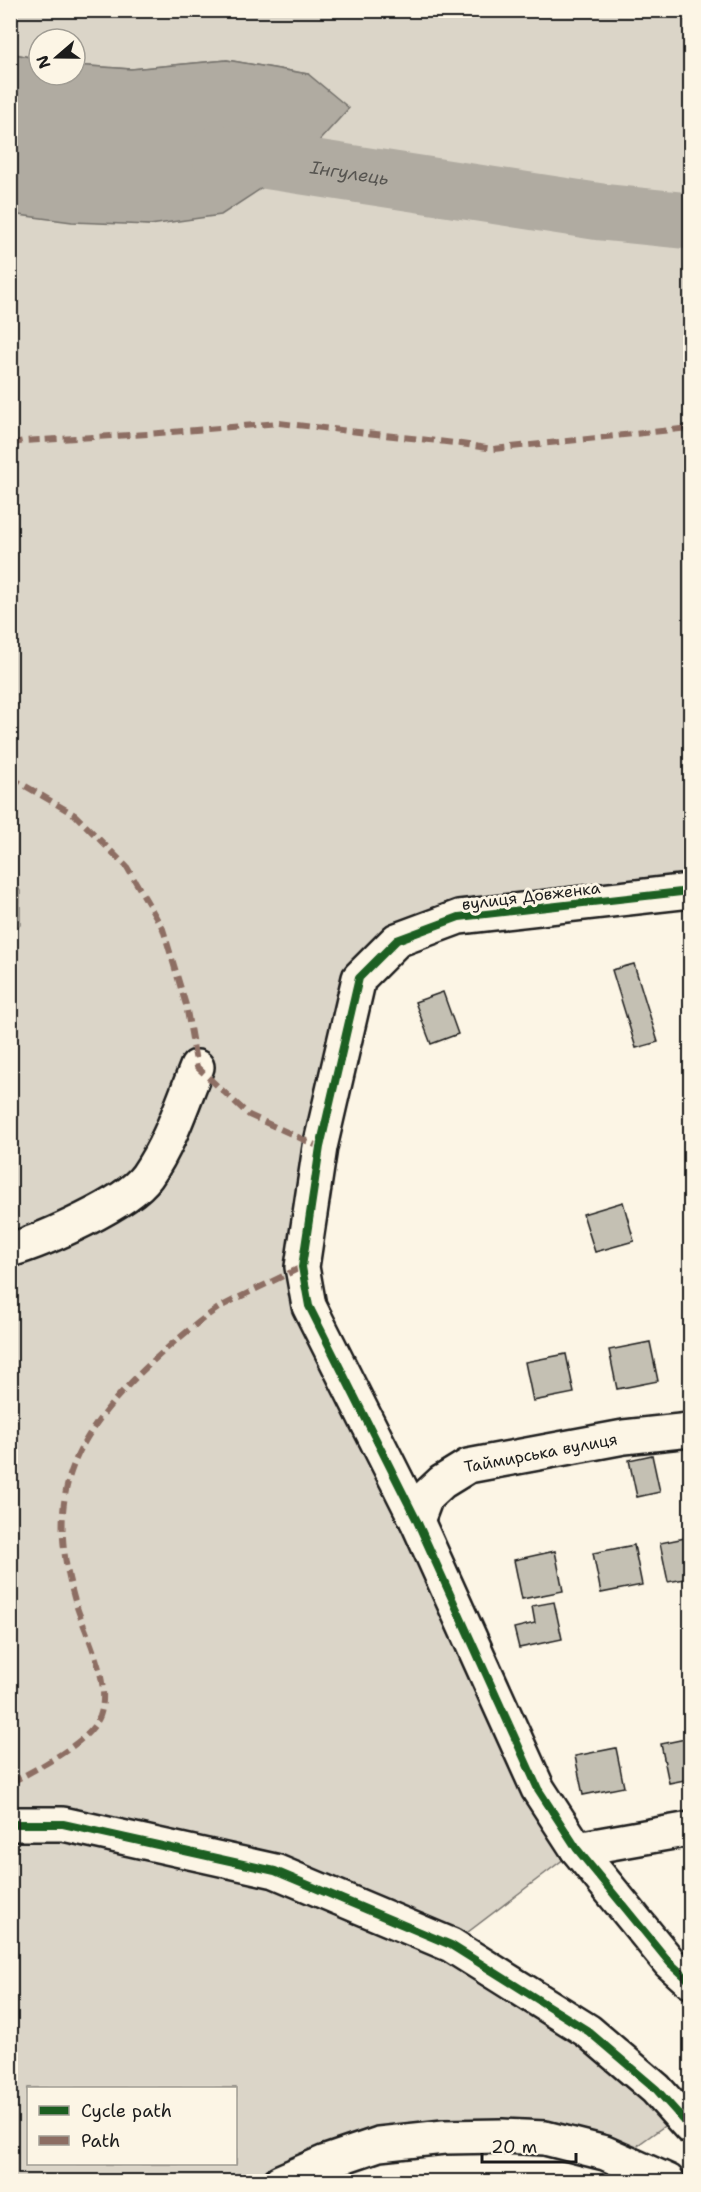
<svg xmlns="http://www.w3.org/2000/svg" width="701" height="2192" font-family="'Shantell Sans',sans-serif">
<rect width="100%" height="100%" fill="#fcf5e5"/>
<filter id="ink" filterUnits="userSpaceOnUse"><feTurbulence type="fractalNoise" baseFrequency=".0167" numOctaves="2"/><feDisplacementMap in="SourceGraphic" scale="12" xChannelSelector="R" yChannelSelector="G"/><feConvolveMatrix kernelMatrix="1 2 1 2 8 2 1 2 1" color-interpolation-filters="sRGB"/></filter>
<g filter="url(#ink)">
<g fill="#dbd5c8" stroke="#7c7872" stroke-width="1.5" fill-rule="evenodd">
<path d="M 11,11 L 690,11 L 690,891 L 459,917 L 359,978 L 302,1267 L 577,1849 L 451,1945 L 275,1871 L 11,1824 L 10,934 L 20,925 L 20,891 L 10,874 L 10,214 L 150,225 L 308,74 L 227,60 L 131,69 L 75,65 L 75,39 L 39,39 L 39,59 L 11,53 Z"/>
<path d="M 61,1836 L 272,1886 L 448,1963 L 581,2037 L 648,2095 L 667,2124 L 635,2147 L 611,2145 L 323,2155 L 262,2181 L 11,2182 L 11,1839 ZM 28,2088 L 236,2088 L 236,2164 L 28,2164 Z"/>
</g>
<path fill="#b0aba1" stroke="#75726c" stroke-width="1.5" d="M 10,53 L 39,59 L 39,75 L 75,75 L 75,65 L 131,69 L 227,60 L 308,74 L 349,108 L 297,165 L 221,215 L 150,225 L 72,222 L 11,214 Z"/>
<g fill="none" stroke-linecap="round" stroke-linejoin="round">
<path stroke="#b0aba1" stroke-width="57" id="s1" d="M 219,153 L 601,212 L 690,221"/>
</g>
<g fill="#c4c0b3" stroke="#1c1c1c" stroke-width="1.5">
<path d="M 634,964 L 658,1042 L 636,1048 L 612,970 Z"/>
<path d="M 443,992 L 458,1034 L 431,1044 L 415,1002 Z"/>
<path d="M 623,1202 L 634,1241 L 595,1252 L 583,1214 Z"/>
<path d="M 650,1342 L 658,1381 L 617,1389 L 609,1350 Z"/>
<path d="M 566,1354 L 574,1393 L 533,1401 L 525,1362 Z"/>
<path d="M 652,1455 L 660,1492 L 637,1497 L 629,1460 Z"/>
<path d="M 690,1537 L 690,1578 L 668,1582 L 660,1543 Z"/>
<path d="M 634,1545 L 642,1585 L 601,1593 L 593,1553 Z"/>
<path d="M 555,1551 L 563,1591 L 522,1599 L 514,1560 Z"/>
<path d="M 554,1602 L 562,1639 L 519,1648 L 514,1628 L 535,1623 L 532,1606 Z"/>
<path d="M 690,1738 L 690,1779 L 669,1783 L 661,1744 Z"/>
<path d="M 616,1748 L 624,1787 L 583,1795 L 575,1756 Z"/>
</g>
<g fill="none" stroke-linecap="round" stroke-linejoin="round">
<g stroke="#1c1c1c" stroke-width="38">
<g id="minor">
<path d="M 690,891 L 459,917 L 397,940 L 359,978 L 320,1147 L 302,1267 L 309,1306 L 417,1521 L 538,1789 L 577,1849 L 670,1963 L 690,1981"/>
<path d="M 10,1250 C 44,1240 127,1204 147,1176 C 170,1143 182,1104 197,1067"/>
<path id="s2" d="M 417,1521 L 426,1497 L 442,1482 L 468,1466 L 624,1437 L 690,1430"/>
<path d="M 10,1824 L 63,1824 L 275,1871 L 451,1945 L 588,2031 L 656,2089 L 690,2127"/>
<path d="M 577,1849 L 690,1829"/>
<path d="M 280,2182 L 326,2162 L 379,2144 L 444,2137 L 502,2136 L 545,2138 L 605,2153 L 668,2181"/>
</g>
</g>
<use href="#minor" stroke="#fcf5e5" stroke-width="33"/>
<g stroke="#8d6e63" stroke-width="6" stroke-dasharray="12 6" stroke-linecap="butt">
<path d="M 10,444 L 24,441 L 148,434 L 279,423 L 455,443 L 493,449 L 690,428"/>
<path d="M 10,777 L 75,815 L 127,867 L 163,929 L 186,1005 L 197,1067 L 249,1115 L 320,1147"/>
<path d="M 10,1783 C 35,1770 90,1742 100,1716 C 113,1679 82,1630 73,1594 C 63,1557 58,1520 68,1482 C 82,1427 132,1379 173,1343 C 188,1331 204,1317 220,1307 C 247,1293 275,1280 302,1267"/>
</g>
<g stroke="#fcf5e5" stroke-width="11">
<g id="cycleway">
<path d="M 690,891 L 459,917 L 397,940 L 359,978 L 320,1147 L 302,1267 L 309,1306 L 417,1521 L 538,1789 L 577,1849 L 670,1963 L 690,1981"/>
<path d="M 10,1824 L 63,1824 L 275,1871 L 451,1945 L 588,2031 L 656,2089 L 690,2127"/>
</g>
</g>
<use href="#cycleway" stroke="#1b5e20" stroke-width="8"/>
</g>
</g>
<g text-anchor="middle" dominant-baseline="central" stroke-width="6" stroke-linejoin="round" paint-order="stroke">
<g font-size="16" fill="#1c1c1c" stroke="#fcf5e5">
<text transform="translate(531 896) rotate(-7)">вулиця Довженка</text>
<text stroke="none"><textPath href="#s2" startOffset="152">Таймирська вулиця</textPath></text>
</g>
<g font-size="18" font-style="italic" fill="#575551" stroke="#fcf5e5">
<text stroke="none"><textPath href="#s1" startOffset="132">Інгулець</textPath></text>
</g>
</g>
<rect width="701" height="2192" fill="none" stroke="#fcf5e5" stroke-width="36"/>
<rect x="18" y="18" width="665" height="2156" fill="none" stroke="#1c1c1c" stroke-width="2" filter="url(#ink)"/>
<rect x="27" y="2087" width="210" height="78" fill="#fcf5e5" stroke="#a29e95" stroke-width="1.5"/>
<rect x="39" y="2106" width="30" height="9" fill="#1b5e20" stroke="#a29e95" stroke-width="1.5"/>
<text x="81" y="2117" font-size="18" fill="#1c1c1c">Cycle path</text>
<rect x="39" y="2136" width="30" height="9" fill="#8d6e63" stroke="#a29e95" stroke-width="1.5"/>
<text x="81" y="2147" font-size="18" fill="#1c1c1c">Path</text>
<g transform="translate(57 57) rotate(250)"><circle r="28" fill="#fcf5e5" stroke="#a29e95" stroke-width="1.5"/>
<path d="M0-4.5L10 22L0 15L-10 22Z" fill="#1c1c1c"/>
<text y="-9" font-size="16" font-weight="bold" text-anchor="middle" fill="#1c1c1c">N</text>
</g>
<path d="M482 2153v9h94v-9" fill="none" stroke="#1c1c1c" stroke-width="3"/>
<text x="491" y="2153" font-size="18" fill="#1c1c1c" stroke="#fcf5e5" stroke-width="4.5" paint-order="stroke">20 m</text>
</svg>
